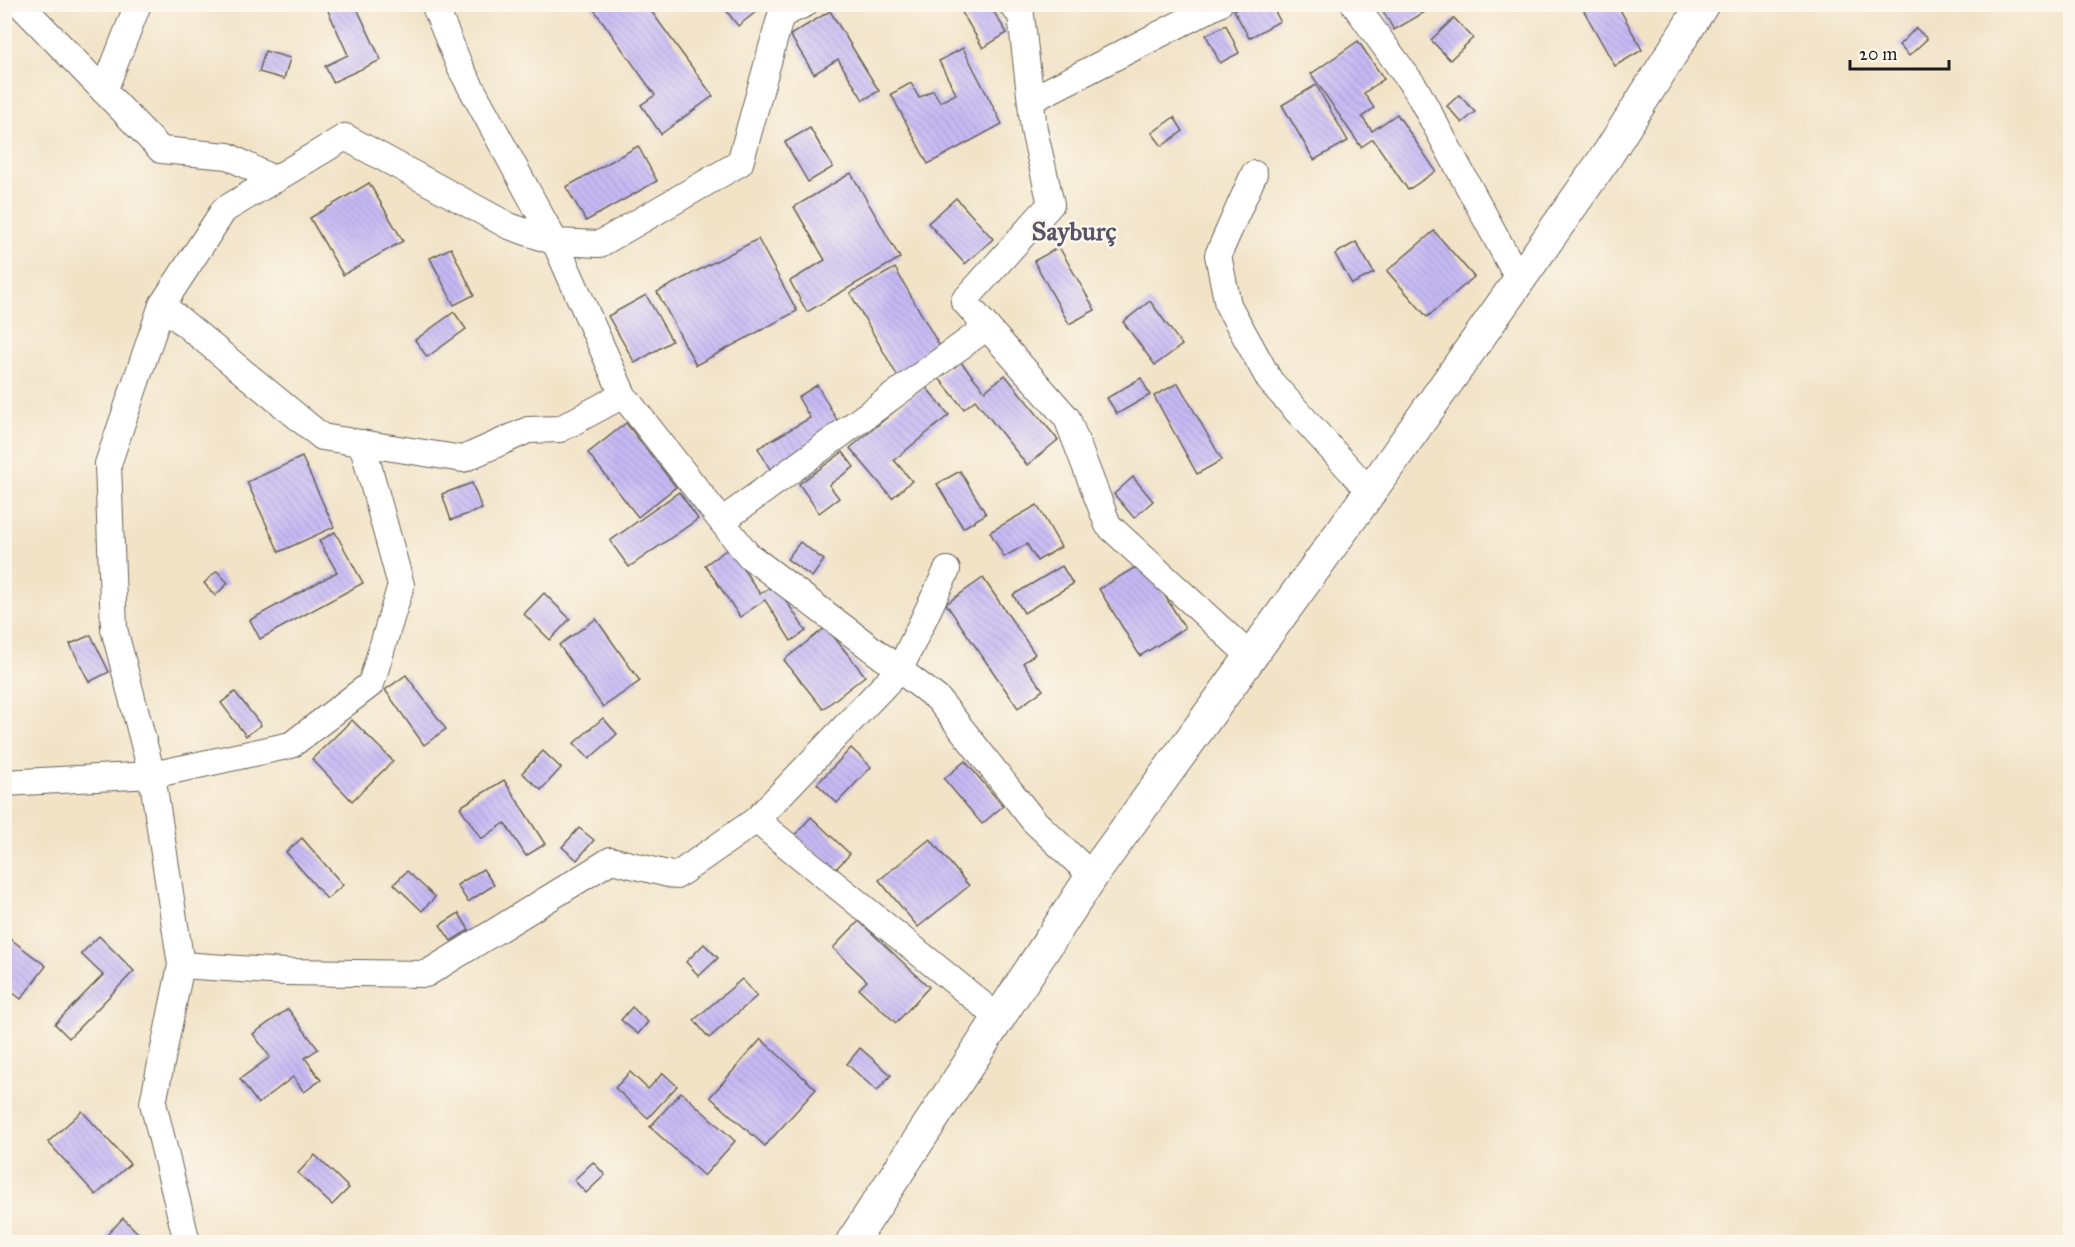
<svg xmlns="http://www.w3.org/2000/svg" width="2075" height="1247" font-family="'IM FELL Great Primer',serif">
<defs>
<pattern id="building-back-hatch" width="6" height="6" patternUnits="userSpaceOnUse" patternTransform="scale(1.5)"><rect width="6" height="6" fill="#c6b9f4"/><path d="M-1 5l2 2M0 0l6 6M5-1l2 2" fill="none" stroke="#aa9ed1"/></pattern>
</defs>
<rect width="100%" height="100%" fill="#fbf7ec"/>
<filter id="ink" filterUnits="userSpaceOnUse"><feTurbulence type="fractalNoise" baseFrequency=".0167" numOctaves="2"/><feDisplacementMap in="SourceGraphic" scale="12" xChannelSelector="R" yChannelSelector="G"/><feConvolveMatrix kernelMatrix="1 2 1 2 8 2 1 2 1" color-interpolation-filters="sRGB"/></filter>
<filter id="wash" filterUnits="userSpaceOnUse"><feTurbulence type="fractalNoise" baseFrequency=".008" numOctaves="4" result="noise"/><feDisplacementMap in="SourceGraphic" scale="24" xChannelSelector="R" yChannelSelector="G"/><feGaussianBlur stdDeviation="1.35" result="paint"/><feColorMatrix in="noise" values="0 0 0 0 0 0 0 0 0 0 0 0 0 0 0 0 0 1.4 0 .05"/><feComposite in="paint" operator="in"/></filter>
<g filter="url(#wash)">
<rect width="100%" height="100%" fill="#f2e3c7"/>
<g id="blocks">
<g fill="url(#building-back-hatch)">
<path d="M 325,4 L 355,4 L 381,60 L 333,82 L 325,66 L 348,55 Z"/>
<path d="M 590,4 L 646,4 L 713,96 L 661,134 L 641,105 L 655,95 Z"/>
<path d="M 721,4 L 766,4 L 738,26 Z"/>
<path d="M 957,4 L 989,4 L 1007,33 L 983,48 Z"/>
<path d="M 1244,4 L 1271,4 L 1280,21 L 1249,38 L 1234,10 Z"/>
<path d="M 1379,4 L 1430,4 L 1432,8 L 1394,30 Z"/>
<path d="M 1580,4 L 1617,4 L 1642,50 L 1615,66 Z"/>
<path d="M 830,11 L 879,91 L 863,100 L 838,59 L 814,74 L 790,35 Z"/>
<path d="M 1454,18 L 1473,38 L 1450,60 L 1431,40 Z"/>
<path d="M 1226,25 L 1239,53 L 1220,63 L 1206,35 Z"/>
<path d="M 1916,28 L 1927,39 L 1909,56 L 1899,45 Z"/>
<path d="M 1358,41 L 1384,79 L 1364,93 L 1374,108 L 1362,117 L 1372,131 L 1397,114 L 1436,171 L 1408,190 L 1373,139 L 1361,147 L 1311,74 Z"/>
<path d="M 963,48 L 1002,124 L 928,164 L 891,94 L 911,83 L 919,98 L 933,90 L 940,102 L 956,94 L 939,61 Z"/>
<path d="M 265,51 L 290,58 L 284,79 L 259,72 Z"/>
<path d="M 1316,85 L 1348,141 L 1314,160 L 1282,105 Z"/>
<path d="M 1459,95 L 1475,112 L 1462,123 L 1447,106 Z"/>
<path d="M 1174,117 L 1183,131 L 1162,146 L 1152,133 Z"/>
<path d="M 810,128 L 833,167 L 808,182 L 785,142 Z"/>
<path d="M 638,146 L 657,181 L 586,221 L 566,187 Z"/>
<path d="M 851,173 L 900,258 L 807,312 L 790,281 L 825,260 L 794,207 Z"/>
<path d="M 369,183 L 403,241 L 343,275 L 310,218 Z"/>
<path d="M 956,198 L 993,239 L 965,264 L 928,223 Z"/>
<path d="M 1434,231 L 1474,277 L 1427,317 L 1387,271 Z"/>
<path d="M 758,239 L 797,311 L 696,365 L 657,292 Z"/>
<path d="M 1356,242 L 1374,273 L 1352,284 L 1335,254 Z"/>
<path d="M 1059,247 L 1095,310 L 1069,324 L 1034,261 Z"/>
<path d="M 451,248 L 474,295 L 454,305 L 430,258 Z"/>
<path d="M 895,268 L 943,352 L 898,377 L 850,293 Z"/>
<path d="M 646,295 L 672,341 L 635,363 L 608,316 Z"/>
<path d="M 1150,301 L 1182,345 L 1155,365 L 1123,322 Z"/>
<path d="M 454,312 L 466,329 L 427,357 L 415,340 Z"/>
<path d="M 959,360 L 985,391 L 1005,375 L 1058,440 L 1027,465 L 975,400 L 964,409 L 938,377 Z"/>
<path d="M 1141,378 L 1150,395 L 1117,414 L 1107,398 Z"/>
<path d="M 1178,383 L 1222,460 L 1197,474 L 1154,396 Z"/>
<path d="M 817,385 L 842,429 L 770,469 L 758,448 L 810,418 L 798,397 Z"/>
<path d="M 925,386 L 949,415 L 894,460 L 912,481 L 892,498 L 850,448 Z"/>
<path d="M 626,423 L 676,487 L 638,517 L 588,453 Z"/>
<path d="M 843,452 L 854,467 L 829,485 L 839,498 L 819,513 L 799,484 Z"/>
<path d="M 302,457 L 334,527 L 279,552 L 247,482 Z"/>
<path d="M 960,471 L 986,514 L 963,528 L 937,484 Z"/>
<path d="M 1133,477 L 1153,501 L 1134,518 L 1114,494 Z"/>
<path d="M 472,483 L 482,509 L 451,520 L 442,494 Z"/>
<path d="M 679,492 L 698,519 L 629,567 L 610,541 Z"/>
<path d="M 1037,505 L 1061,547 L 1037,561 L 1027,544 L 1004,557 L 990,532 Z"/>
<path d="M 335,532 L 363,583 L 260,639 L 250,620 L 337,572 L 319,541 Z"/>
<path d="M 800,542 L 824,560 L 812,577 L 787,559 Z"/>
<path d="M 729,548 L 760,594 L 775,584 L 806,631 L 791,641 L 765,600 L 740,617 L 705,565 Z"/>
<path d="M 1144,562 L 1185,628 L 1140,656 L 1099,589 Z"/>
<path d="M 1062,566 L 1073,584 L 1024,613 L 1013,595 Z"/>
<path d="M 217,571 L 228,583 L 215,596 L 204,583 Z"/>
<path d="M 983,578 L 1035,654 L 1023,663 L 1043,690 L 1018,708 L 946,604 Z"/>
<path d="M 544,593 L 570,619 L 550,640 L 524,614 Z"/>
<path d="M 596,619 L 640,681 L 603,707 L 559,645 Z"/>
<path d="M 826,627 L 865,676 L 823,709 L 784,660 Z"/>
<path d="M 91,635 L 109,672 L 89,682 L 70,644 Z"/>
<path d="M 406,675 L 446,729 L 424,745 L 385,690 Z"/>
<path d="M 235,692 L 261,725 L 246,736 L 221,703 Z"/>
<path d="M 603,718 L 617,734 L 589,759 L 574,743 Z"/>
<path d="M 352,720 L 393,761 L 352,801 L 312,759 Z"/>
<path d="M 851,748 L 871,767 L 837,803 L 817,784 Z"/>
<path d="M 543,751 L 561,768 L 541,790 L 522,773 Z"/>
<path d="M 965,761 L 1003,806 L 982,824 L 944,779 Z"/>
<path d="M 504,780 L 545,844 L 526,856 L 505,823 L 481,839 L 460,807 Z"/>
<path d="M 811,817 L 850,854 L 834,871 L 795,835 Z"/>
<path d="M 579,828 L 594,840 L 577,860 L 562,847 Z"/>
<path d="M 302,838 L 343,885 L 327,899 L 286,852 Z"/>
<path d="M 930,839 L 969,886 L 918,927 L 879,880 Z"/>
<path d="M 483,869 L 494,885 L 468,902 L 457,885 Z"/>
<path d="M 407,871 L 435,897 L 422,911 L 394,884 Z"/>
<path d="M 459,913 L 469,930 L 451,941 L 440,925 Z"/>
<path d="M 859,921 L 929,987 L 896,1023 L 859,989 L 867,981 L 833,948 Z"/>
<path d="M 4,934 L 46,966 L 21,999 L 4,986 Z"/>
<path d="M 99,936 L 134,971 L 69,1038 L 55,1024 L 103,975 L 81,954 Z"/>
<path d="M 704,944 L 718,958 L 699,976 L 686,962 Z"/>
<path d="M 742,979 L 757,996 L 709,1038 L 694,1020 Z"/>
<path d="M 632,1007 L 648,1022 L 638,1034 L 621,1020 Z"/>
<path d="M 288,1009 L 318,1049 L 305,1058 L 321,1080 L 304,1092 L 293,1077 L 258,1104 L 240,1079 L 270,1057 L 253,1034 Z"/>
<path d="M 761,1039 L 816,1089 L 765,1146 L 710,1097 Z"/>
<path d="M 860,1048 L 891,1075 L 877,1091 L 847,1064 Z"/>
<path d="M 630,1072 L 648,1089 L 663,1073 L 677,1086 L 648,1118 L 615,1088 Z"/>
<path d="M 681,1092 L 735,1141 L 704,1176 L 650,1127 Z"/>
<path d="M 82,1111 L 130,1164 L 96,1195 L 48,1142 Z"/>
<path d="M 315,1155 L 349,1188 L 332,1205 L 298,1173 Z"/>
<path d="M 593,1162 L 605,1175 L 586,1193 L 574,1180 Z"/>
<path d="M 123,1218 L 147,1242 L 110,1242 L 105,1237 Z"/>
</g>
</g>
</g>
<g filter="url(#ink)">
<use href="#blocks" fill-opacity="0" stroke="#676258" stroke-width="1.5"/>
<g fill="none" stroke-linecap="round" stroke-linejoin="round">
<g stroke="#676258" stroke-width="28">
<g id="minor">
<path d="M 20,4 L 104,91"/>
<path d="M 138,4 L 104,91 L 161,150 L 228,156 L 275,180"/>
<path d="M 434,4 L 460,67 L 555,242 L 600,244 L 740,163 L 781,15 L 805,4"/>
<path d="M 1011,4 L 1021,15 L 1034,130 L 1051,204 L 964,301 L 1067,418 L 1108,525 L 1250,656"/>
<path d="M 1354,4 L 1416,89 L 1519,280"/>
<path d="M 1031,100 L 1219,4"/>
<path d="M 1254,174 L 1218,255 L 1228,305 L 1270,381 L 1370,492"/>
<path d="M 162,305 L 108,464 L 114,629 L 152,775 L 181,965 L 153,1103 L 187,1242"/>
<path d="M 623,395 L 560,429 L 528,430 L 463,459 L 322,437 L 162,305 L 224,210 L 345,137 L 509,226 L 555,242 L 623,395 L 748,555 L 938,699 L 1033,820 L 1092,876"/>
<path d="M 722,521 L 987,327"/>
<path d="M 4,783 L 152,775 L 291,745 L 371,684 L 401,585 L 362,443"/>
<path d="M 756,820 L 999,1018"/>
<path d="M 181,965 L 285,972 L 426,974 L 611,860 L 676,876 L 756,820 L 900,669 L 947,570"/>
</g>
</g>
<g stroke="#676258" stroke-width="34">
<path id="tertiary" d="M 852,1242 L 1092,876 L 1370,492 L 1608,154 L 1703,4"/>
</g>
<use href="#minor" stroke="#fff" stroke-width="26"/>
<use href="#tertiary" stroke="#fff" stroke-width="32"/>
</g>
</g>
<g text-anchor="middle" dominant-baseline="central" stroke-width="5" stroke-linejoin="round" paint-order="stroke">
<g font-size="26" font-weight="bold" fill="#585368" stroke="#fbf7ec">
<text x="1074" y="231">Sayburç</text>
</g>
</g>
<rect width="2075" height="1247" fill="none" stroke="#fbf7ec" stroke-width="24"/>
<path d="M1850 60v9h99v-9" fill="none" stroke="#1c1c1c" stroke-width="3"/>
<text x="1859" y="60" font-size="18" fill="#1c1c1c" stroke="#fbf7ec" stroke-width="4.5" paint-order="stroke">20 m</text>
</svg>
